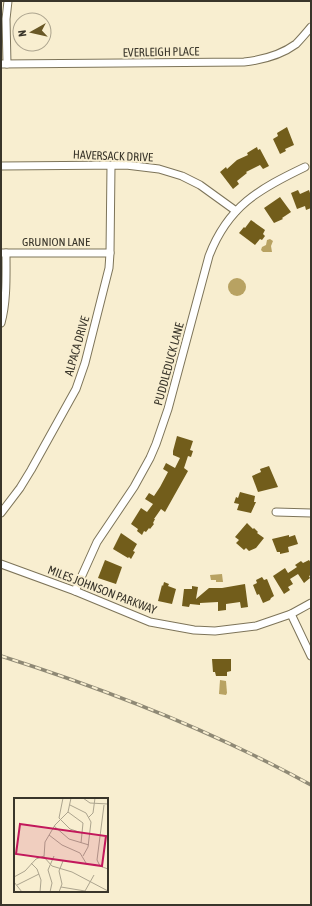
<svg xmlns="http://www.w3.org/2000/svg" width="312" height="906" font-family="'Asap Condensed',sans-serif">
<rect width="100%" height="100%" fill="#f8eed0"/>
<g fill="#b8a262">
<path d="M 270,239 L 273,241 L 271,246 L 272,252 L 263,252 L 261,250 L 262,247 L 266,245 L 267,240 Z"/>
<circle cx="237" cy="287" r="9"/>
<path d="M 222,574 L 223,582 L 216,582 L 216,580 L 211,580 L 210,575 Z"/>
<path d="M 220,680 L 226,681 L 227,693 L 226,695 L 219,694 Z"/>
</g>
<g fill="#725d1b">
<path d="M 287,127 L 294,145 L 285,149 L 286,151 L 280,154 L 273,139 L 278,136 L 277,133 Z"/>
<path d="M 257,147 L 258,150 L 260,149 L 269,166 L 263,169 L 260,165 L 246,172 L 247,173 L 237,181 L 239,184 L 233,189 L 220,172 L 226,167 L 227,169 L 237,160 L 248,155 L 247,153 Z"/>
<path d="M 298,190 L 300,194 L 309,190 L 311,196 L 311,208 L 306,210 L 305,206 L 297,209 L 291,193 Z"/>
<path d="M 280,197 L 291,212 L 282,218 L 283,219 L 274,223 L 264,208 Z"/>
<path d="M 251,220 L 265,230 L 263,234 L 265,236 L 262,240 L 260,239 L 255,245 L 239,233 L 244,227 L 245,228 Z"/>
<path d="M 177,436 L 193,441 L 190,450 L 193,451 L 191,457 L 188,456 L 184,468 L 188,471 L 165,512 L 161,509 L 154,519 L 155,519 L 153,523 L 154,524 L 150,529 L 149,528 L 146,532 L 144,531 L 142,535 L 137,531 L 138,529 L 131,524 L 141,508 L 147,512 L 153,504 L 145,499 L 149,493 L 154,496 L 160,487 L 168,472 L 163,469 L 166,463 L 175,468 L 180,458 L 173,455 L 173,451 Z"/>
<path d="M 269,466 L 278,487 L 258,492 L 252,476 L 261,472 L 260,469 Z"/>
<path d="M 240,492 L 255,496 L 254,502 L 256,502 L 251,513 L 237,510 L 239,504 L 234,503 L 236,497 L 238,498 Z"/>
<path d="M 247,523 L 253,529 L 254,528 L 258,532 L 257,533 L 264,538 L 256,548 L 249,551 L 246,548 L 244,550 L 236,543 L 239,540 L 235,537 Z"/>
<path d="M 121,533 L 137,544 L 133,551 L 135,552 L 131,559 L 129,557 L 128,558 L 113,549 Z"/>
<path d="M 289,535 L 289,537 L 295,535 L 298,544 L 288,547 L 289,552 L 280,554 L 280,552 L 277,552 L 272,539 Z"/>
<path d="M 105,560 L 122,567 L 116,584 L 98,578 Z"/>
<path d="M 309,560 L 311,563 L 311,575 L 309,576 L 310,578 L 304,583 L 298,574 L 290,579 L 293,584 L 288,587 L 290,590 L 284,594 L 273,576 L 285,568 L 288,573 L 297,567 L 295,565 L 301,561 L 303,563 Z"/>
<path d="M 262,577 L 264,580 L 267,579 L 274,596 L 271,598 L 270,600 L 263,603 L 259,594 L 257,595 L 253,585 L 257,583 L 256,580 Z"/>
<path d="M 164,582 L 169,584 L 168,586 L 176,589 L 172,604 L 158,601 L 162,585 L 163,586 Z"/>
<path d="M 245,584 L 248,607 L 241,608 L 240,602 L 226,604 L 226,610 L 218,611 L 218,602 L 200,603 L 200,605 L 190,604 L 189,607 L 182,606 L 184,589 L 192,589 L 192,586 L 198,587 L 196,599 L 209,588 L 222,588 Z"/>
<path d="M 212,659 L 231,659 L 231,671 L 227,672 L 227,676 L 216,676 L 215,672 L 213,672 Z"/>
</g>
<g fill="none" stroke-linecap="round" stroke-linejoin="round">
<g stroke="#7d7459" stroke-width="9">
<g id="minor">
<path d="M 1,64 L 244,62 C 262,60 281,55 296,44 C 301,39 306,33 311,27"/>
<path d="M 7,64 L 6,19 L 8,1"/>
<path d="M 1,166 L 126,165 L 159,169 L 182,176 L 200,185 L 236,211"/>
<path d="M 1,253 L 110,253"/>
<path d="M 1,323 C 7,301 6,276 6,253"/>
<path d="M 276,512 L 311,513"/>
<path d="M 1,513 L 20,488 L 31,470 L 76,389 L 85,363 L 109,268 L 110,253 L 111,166"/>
<path d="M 1,564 L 75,591 L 150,622 L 194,630 L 215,631 L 256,626 L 291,614 L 311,603"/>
<path d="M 75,591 L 97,542 L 134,487 L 150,458 L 156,444 L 168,409 L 209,256 C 228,206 259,189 305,167"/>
<path d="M 291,614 L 311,656"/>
</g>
</g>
<use href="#minor" stroke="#fff" stroke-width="7"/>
<g stroke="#8f8975" stroke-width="3.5">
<path id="rail" d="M 1,656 C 108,690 213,731 311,785"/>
</g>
<use href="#rail" stroke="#f8eed0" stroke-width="2" stroke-dasharray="6" stroke-linecap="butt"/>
</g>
<g text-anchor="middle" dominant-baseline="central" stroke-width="4" stroke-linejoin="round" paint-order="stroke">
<g font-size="12" fill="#39352a" stroke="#f8eed0">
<text transform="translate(161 52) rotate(-1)">EVERLEIGH PLACE</text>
<text transform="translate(113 156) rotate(2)">HAVERSACK DRIVE</text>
<text x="56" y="242">GRUNION LANE</text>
<text transform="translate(77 346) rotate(-74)">ALPACA DRIVE</text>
<text transform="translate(169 364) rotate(-75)">PUDDLEDUCK LANE</text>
<text transform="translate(102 590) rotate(21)">MILES JOHNSON PARKWAY</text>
</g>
</g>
<g transform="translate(14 798)">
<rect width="94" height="94" fill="#f8eed0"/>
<path fill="none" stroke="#aca48e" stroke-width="1" d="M 49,0 L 45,20 L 56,31 L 68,35M 57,0 L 54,14 L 41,27 L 31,44 L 30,59 L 38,68 L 58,74 L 94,93M 69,0 L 76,5 L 94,6M 56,7 L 72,15 L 77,24 L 74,49 L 69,58M 90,7 L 83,62 L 86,68 L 94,71M 54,14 L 69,25 L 67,45M 75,19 L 79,15 L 81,0M 40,28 L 55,41 L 75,47M 35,37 L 48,47 L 66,55 L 72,65M 17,65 L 23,71 L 27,82 L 26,94M 0,79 L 11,73 L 22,61 L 30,58M 0,84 L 8,94M 3,87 L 25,76M 47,89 L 71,93M 71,93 L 80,77M 9,94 L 23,94M 36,94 L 38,85 L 34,72 L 40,58M 45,94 L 48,86 L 45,73 L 49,63"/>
<path fill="#c2185b" fill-opacity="0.15" stroke="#c2185b" stroke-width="2" d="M 6,26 L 92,38 L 88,68 L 2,56 Z"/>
<rect width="94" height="94" fill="none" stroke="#39352a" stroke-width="2"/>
</g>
<rect width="312" height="906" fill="none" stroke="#39352a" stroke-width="4"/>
<g transform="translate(32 32) rotate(262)"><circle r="19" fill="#f8eed0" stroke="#aca48e"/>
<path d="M0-3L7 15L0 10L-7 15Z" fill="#695826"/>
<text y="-6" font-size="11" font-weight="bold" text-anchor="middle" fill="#39352a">N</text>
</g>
</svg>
